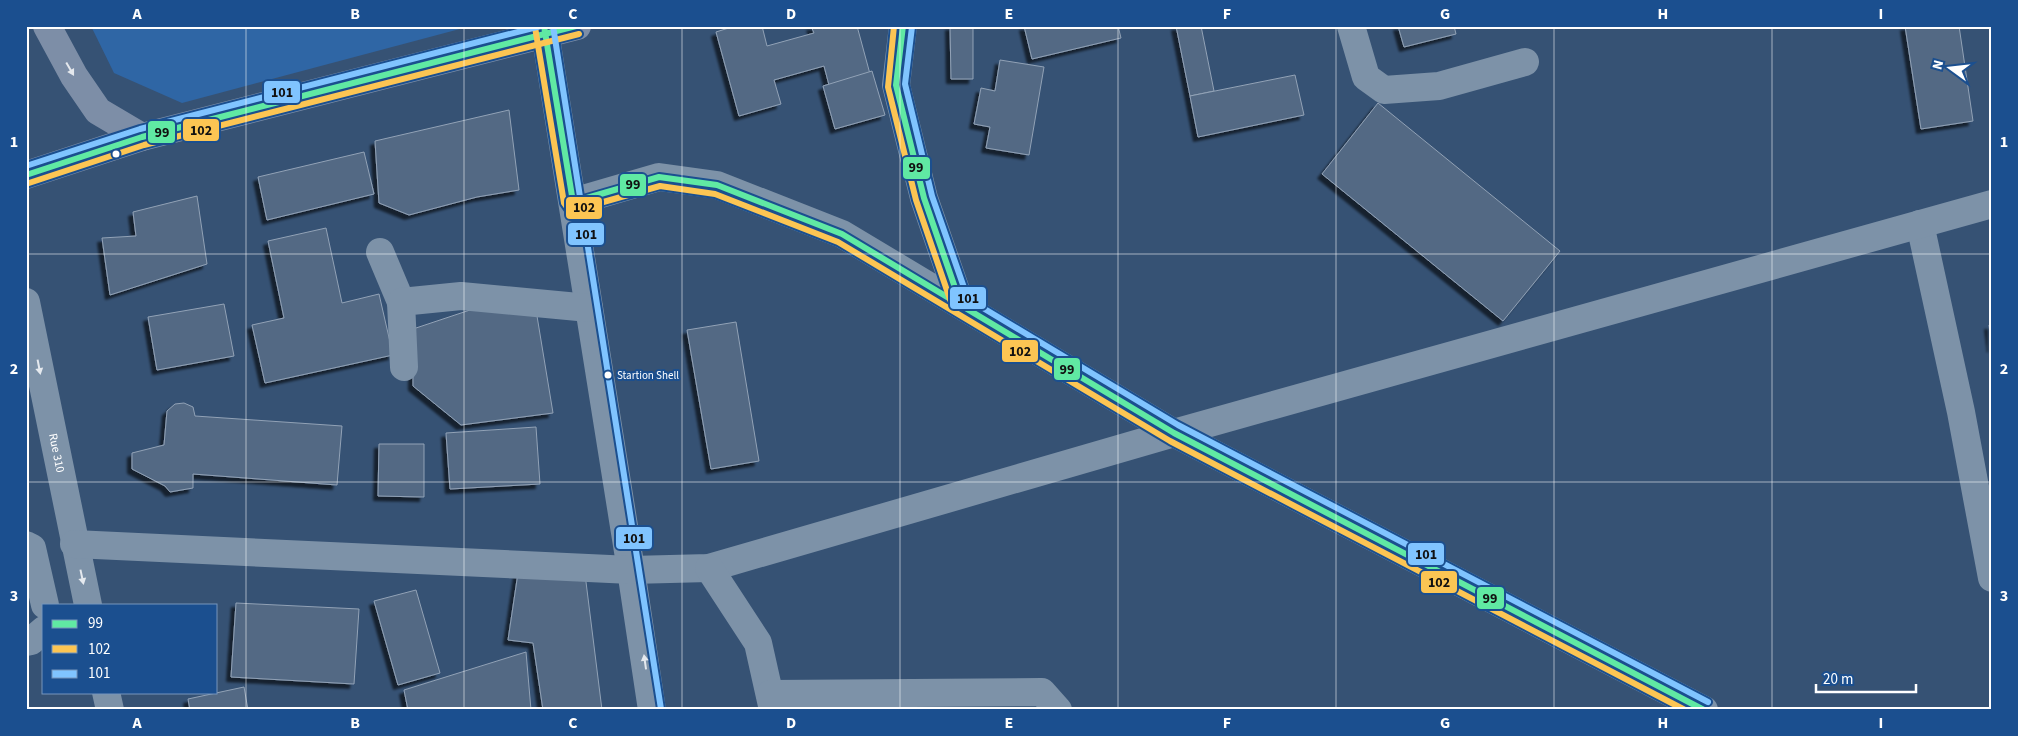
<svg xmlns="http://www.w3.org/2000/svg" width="2018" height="736" font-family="'Source Sans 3',sans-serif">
<defs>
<filter id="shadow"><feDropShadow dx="-4.5" dy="4.5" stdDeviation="1" flood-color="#0009"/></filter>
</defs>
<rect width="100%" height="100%" fill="#365274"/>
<path fill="#2f66a5" d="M 91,26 L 471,26 L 182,103 L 114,73 Z"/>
<g fill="#526984" stroke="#92a2b6" filter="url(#shadow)">
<path d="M 735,26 L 762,26 L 767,46 L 814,33 L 811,26 L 857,26 L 870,74 L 829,85 L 824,66 L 774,80 L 781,104 L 739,116 L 716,32 Z"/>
<path d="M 950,26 L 973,26 L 973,79 L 951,79 Z"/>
<path d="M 1024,26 L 1118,26 L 1121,38 L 1032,59 Z"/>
<path d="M 1176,26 L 1201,26 L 1214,91 L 1190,96 Z"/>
<path d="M 1398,26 L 1454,26 L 1456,34 L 1404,47 Z"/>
<path d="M 1905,26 L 1959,26 L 1973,121 L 1921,129 Z"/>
<path d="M 1000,60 L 1044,67 L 1029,155 L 986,148 L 990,127 L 974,124 L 981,88 L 995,91 Z"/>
<path d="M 872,71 L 885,115 L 835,129 L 823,86 Z"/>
<path d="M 1295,75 L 1304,115 L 1198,137 L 1190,96 Z"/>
<path d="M 1378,103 L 1560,251 L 1503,321 L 1322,174 Z"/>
<path d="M 509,110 L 519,190 L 477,197 L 409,215 L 379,203 L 375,141 Z"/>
<path d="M 364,152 L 374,194 L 267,220 L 258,177 Z"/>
<path d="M 197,196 L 207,264 L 110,295 L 102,238 L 136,236 L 133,212 Z"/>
<path d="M 326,228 L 342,303 L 379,294 L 393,355 L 265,383 L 252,325 L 284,318 L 268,241 Z"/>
<path d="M 224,304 L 234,356 L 157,370 L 148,317 Z"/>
<path d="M 479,307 L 537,316 L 553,413 L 461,425 L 413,386 L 413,329 Z"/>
<path d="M 736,322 L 759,461 L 711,469 L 687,330 Z"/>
<path d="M 1989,325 L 1992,325 L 1992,348 Z"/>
<path d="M 184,403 L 193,407 L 195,416 L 342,426 L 337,485 L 193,474 L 193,488 L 170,492 L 165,486 L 132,469 L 132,453 L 164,445 L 167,411 L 175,404 Z"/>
<path d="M 536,427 L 540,484 L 450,489 L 446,433 Z"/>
<path d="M 379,444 L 424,444 L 424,497 L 378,496 Z"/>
<path d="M 518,573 L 585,574 L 602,710 L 543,710 L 533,643 L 508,640 Z"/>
<path d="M 416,590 L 440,673 L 398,685 L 374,601 Z"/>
<path d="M 236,603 L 359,609 L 354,684 L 231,677 Z"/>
<path d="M 526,652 L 531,710 L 408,710 L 404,690 Z"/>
<path d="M 244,687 L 248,710 L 190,710 L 188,699 Z"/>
</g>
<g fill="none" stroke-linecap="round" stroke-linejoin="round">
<g stroke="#7d92a8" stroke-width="28">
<path d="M 544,26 L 631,570 L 652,710"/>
<path d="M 903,26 L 896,85 L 924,198 L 961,305"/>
<path d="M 1351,26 L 1366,77 L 1384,90 L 1439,86 L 1525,62"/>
<path d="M 573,202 L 659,177 L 717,185 L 842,234 L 1174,433 L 1704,710"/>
<path d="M 1920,224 L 1961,412 L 1992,578"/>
<path d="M 380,252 L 401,302"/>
<path id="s1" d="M 26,302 L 88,605"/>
<path d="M 404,367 L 401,302 L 461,296 L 589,308"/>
<path d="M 74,544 L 631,570 L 709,568 L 1174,433 L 1992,204"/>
<path d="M 26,545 L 32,548 L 45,605"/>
<path d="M 709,568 L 758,643 L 773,710"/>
<path d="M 26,642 L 31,641 L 44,630"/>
<path d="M 106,692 L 110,710"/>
<path d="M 770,694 L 1042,692 L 1058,710"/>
</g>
<g stroke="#7d8ea7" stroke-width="28">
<path d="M 47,26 L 74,76 L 98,111 L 142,137"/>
<path d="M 26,175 L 142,137 L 577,26"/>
</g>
<g stroke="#1b4f8f" stroke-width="10">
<g id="bus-1">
<path d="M 544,26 L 573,202 L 659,177 L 717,185 L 842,234 L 1174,433 L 1704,710"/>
<path d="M 903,26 L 896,85 L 924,198 L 961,305"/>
<path d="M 26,175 L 142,137 L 576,26"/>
</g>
</g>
<g stroke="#1b4f8f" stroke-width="10">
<g id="bus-2">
<path d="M 894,26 L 888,87 L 916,200 L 953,308"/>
<path d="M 535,27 L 564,203 L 569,210 L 575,210 L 660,186 L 715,194 L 838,242 L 1170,441 L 1685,710"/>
<path d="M 29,183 L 144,145 L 579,34"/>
</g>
</g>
<g stroke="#1b4f8f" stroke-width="10">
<g id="bus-3">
<path d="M 553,26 L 661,709"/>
<path d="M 912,27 L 905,84 L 932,196 L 968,299 L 1178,425 L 1708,702"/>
<path d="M 26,166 L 140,129 L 541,26"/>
</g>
</g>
<use href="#bus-1" stroke="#60e9a3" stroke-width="6"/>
<use href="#bus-2" stroke="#fcc553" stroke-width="6"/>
<use href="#bus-3" stroke="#80c4ff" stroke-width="6"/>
</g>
<defs><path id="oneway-solid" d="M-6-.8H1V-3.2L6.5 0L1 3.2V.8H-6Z" transform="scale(1.25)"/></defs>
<use fill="#e5e8ed" href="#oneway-solid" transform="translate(70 69) rotate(60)"/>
<g fill="#e5e9ee">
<use href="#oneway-solid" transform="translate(39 367) rotate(79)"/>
<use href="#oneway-solid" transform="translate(82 577) rotate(78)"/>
<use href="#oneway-solid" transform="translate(645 662) rotate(-98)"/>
</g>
<path fill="none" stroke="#fff" stroke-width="1" stroke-opacity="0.55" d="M 246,26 L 246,710M 464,26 L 464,710M 682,26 L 682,710M 900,26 L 900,710M 1118,26 L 1118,710M 1336,26 L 1336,710M 1554,26 L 1554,710M 1772,26 L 1772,710M 26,254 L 1992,254M 26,482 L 1992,482"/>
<g fill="#fff" stroke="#1b4f8f" stroke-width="2">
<circle cx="116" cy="154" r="4.5"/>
<circle cx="608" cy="375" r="4.5"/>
</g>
<g text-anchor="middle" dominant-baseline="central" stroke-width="4" stroke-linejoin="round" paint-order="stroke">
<g font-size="11" fill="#fff" stroke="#1b4f8f" text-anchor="start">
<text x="617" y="375">Startion Shell</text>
</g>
<g font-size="12" fill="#fff" stroke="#1b4f8f">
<text stroke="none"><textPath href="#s1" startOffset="154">Rue 310</textPath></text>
</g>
</g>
<g stroke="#1b4f8f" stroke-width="2">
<rect x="263" y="80" width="38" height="24" rx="5" fill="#80c4ff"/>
<rect x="182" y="118" width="38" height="24" rx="5" fill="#fcc553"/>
<rect x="147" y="120" width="29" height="24" rx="5" fill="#60e9a3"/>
<rect x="902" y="156" width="29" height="24" rx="5" fill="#60e9a3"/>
<rect x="619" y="173" width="28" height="24" rx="5" fill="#60e9a3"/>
<rect x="565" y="196" width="38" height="24" rx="5" fill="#fcc553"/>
<rect x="567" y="222" width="38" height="24" rx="5" fill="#80c4ff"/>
<rect x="949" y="286" width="38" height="24" rx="5" fill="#80c4ff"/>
<rect x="1001" y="339" width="38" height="24" rx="5" fill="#fcc553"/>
<rect x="1053" y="357" width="28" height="24" rx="5" fill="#60e9a3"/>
<rect x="615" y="526" width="38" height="24" rx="5" fill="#80c4ff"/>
<rect x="1407" y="542" width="38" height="24" rx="5" fill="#80c4ff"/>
<rect x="1420" y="570" width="38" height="24" rx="5" fill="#fcc553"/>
<rect x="1476" y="586" width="29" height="24" rx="5" fill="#60e9a3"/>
</g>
<g font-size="14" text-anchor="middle" font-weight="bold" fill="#111">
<text x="282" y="97">101</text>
<text x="201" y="135">102</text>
<text x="162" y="137">99</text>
<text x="916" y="172">99</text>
<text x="633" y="189">99</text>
<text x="584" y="212">102</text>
<text x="586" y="239">101</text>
<text x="968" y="303">101</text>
<text x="1020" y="356">102</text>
<text x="1067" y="374">99</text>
<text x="634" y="543">101</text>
<text x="1426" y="559">101</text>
<text x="1439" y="587">102</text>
<text x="1490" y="603">99</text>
</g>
<rect width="2018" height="736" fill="none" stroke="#1b4f8f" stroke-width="55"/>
<rect x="42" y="604" width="175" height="90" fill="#1b4f8f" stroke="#7695bc"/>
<rect x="52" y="620" width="25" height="8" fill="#60e9a3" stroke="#7695bc"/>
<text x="88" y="628" font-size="15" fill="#ffffff">99</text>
<rect x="52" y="645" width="25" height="8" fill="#fcc553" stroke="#7695bc"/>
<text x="88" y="654" font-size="15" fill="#ffffff">102</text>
<rect x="52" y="670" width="25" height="8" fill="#80c4ff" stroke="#7695bc"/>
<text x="88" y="678" font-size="15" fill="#ffffff">101</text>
<g transform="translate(1950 68) rotate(285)" stroke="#1b4f8f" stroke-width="4" paint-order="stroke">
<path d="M0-4L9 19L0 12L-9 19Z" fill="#ffffff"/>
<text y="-8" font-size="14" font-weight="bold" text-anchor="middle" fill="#ffffff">N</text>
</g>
<path d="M1816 684v8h100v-8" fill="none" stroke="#ffffff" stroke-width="2.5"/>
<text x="1823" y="684" font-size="15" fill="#ffffff" stroke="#1b4f8f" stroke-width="4" paint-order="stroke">20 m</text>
<rect x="28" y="28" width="1962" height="680" fill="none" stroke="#fff" stroke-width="2"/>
<g font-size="16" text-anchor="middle" font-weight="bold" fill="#fff">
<text x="137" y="19">A</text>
<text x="355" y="19">B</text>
<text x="573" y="19">C</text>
<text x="791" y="19">D</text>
<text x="1009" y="19">E</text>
<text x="1227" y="19">F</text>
<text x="1445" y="19">G</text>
<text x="1663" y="19">H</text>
<text x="1881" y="19">I</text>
<text x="14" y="147">1</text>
<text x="2004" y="147">1</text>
<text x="14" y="374">2</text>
<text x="2004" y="374">2</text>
<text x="14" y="601">3</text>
<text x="2004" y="601">3</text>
<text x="137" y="728">A</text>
<text x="355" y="728">B</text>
<text x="573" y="728">C</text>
<text x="791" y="728">D</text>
<text x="1009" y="728">E</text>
<text x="1227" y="728">F</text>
<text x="1445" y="728">G</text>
<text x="1663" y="728">H</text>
<text x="1881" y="728">I</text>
</g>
</svg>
